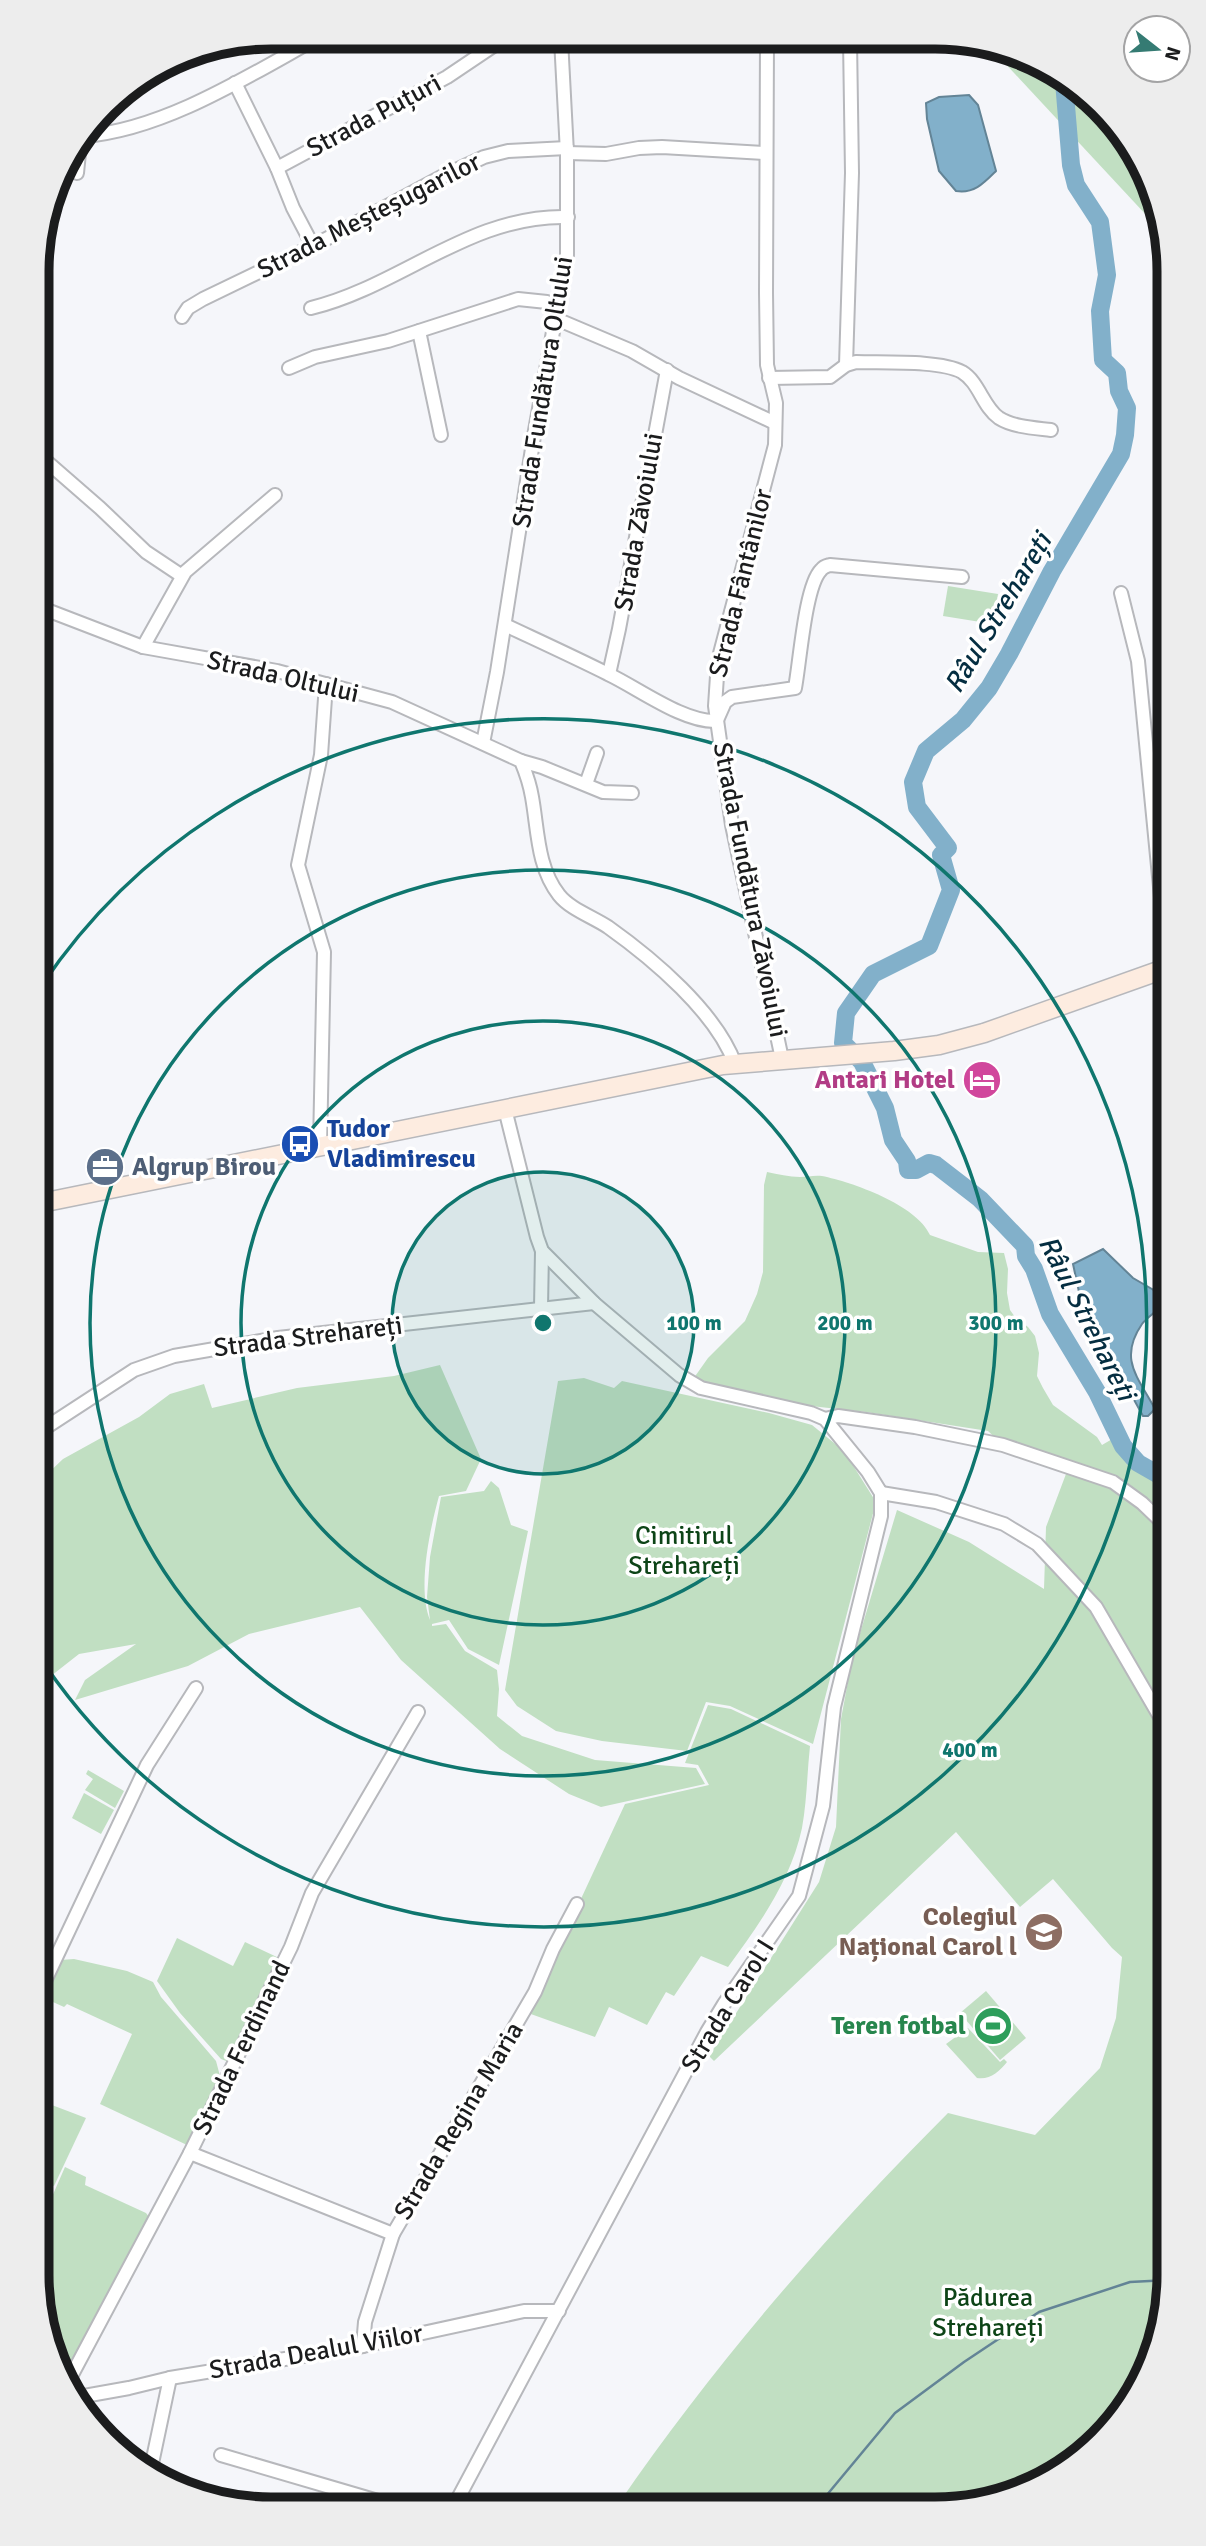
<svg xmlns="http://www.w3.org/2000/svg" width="1206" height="2546" font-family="Signika,sans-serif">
<rect width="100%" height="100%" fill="#f5f6fa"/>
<g fill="#c1dfc2">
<path d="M 988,45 L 1090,95 L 1130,141 L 1161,210 L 1161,231 Z"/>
<path d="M 948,586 L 998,594 L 993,624 L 943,616 Z"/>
<path d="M 767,1172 C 778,1174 789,1177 800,1177 C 807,1177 814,1175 822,1176 C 852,1182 917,1205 930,1235 L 978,1252 L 1004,1253 L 1008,1269 L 1007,1293 L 1010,1310 L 1015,1317 L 1028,1327 L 1035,1336 L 1039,1353 L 1037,1376 L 1043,1388 L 1053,1405 L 1097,1437 L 1102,1445 L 1119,1435 L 1166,1485 L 1169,2291 L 1152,2365 L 1121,2418 L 1066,2470 L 996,2501 L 619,2503 C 715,2363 828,2233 948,2113 L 1035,2135 L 1100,2068 L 1116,2018 L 1122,1957 L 1112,1948 L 1053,1879 L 1020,1907 L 956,1832 L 714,2061 L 709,2056 L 819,1882 L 836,1827 L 841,1719 L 852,1660 L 897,1510 L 969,1542 L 1044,1589 L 1046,1527 L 1069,1466 L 1003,1445 L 988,1431 L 866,1412 L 755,1400 L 691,1382 L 708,1358 L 745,1321 L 757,1294 L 763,1272 L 764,1185 Z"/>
<path d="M 440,1365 L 481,1459 L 466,1491 L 439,1496 C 430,1529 417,1588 430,1620 L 427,1597 L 430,1557 L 441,1497 L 484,1491 L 491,1481 L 499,1488 L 511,1525 L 528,1531 L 499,1665 L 468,1649 L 449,1620 L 432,1624 L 432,1626 L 446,1624 L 465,1651 L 497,1670 L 499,1689 L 497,1716 L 522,1736 L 595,1760 L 696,1768 L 705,1784 L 601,1807 L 569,1794 L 500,1749 L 401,1660 L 360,1607 L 249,1634 L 188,1666 L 75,1700 L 85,1680 L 136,1644 L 79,1654 L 42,1683 L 42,1479 L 63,1459 L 139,1417 L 170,1394 L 204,1384 L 212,1408 L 297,1388 L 394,1376 Z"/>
<path d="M 584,1378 L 614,1388 L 622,1381 L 769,1413 L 812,1425 L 844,1451 L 876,1502 L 813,1744 L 730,1706 L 706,1702 L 687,1751 L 602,1741 L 556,1731 L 517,1706 L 505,1690 L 558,1381 Z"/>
<path d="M 708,1705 L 731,1709 L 810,1746 C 807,1773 807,1801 802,1828 C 791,1880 759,1925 728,1967 L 701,1956 L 674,1996 L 666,1992 L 647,2025 L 609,2007 L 595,2037 L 528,2013 L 625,1804 L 709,1785 L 698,1765 L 685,1763 Z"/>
<path d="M 88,1770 L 124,1791 L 115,1808 L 85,1790 L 93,1779 L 86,1774 Z"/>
<path d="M 84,1793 L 114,1810 L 101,1834 L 72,1818 Z"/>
<path d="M 177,1938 L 233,1966 L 245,1942 L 279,1958 L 232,2058 L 226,2061 L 221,2059 L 180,2013 L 157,1981 Z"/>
<path d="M 74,1959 L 127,1971 L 153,1982 L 161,1997 L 216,2061 L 220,2076 L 187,2145 L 100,2104 L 132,2034 L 67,2004 L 64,2007 L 44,1998 L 60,1960 Z"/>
<path d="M 986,1991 L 1026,2038 L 1000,2060 L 960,2013 Z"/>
<path d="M 968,2028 L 1000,2062 L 1004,2059 L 1007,2062 C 999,2072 990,2080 977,2078 L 946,2044 Z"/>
<path d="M 44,2102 L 86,2118 L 54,2186 L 44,2182 Z"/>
<path d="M 65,2167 L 86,2177 L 85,2185 L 146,2213 L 149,2217 L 70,2366 L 62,2374 L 45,2336 L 44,2215 Z"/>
</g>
<g fill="#82b0ca" stroke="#638496" stroke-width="2">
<path d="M 969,95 L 978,105 L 996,171 C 984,183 974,194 956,191 L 939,171 L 927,119 L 926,103 L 939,97 Z"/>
<path d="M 1103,1249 L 1133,1278 L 1157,1292 L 1163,1300 C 1159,1312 1149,1315 1142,1324 C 1118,1359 1138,1377 1155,1409 L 1148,1416 L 1143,1416 L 1082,1306 L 1073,1264 Z"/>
</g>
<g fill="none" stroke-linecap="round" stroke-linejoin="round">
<path stroke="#638496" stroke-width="2.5" d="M 821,2502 L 895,2413 L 964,2362 L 1039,2312 L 1130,2282 L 1169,2280"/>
<path stroke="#82b0ca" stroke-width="18" d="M 1064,82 L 1071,165 L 1076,185 L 1100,222 L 1107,275 L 1100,311 L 1103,360 L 1117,373 L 1119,391 L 1127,408 L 1125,435 L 1121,454 L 1052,571 L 1009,654 L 989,688 L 963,720 L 926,751 L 913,782 L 917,807 L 948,848 L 941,855 L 951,890 L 929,946 L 873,974 L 846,1013 L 843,1043 L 862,1062 L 885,1108 L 893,1140 L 907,1161 L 908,1170 L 916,1170 L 929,1163 L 936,1165 L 980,1199 L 1025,1246 L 1026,1256 L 1034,1269 L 1050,1314 L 1097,1392 L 1123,1446 L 1138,1463 L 1159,1475 L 1166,1486"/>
<g stroke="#b7b8bc" stroke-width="16">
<g id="minor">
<path d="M 767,40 L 766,293 L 767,365 L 776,403 L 775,445 L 718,661 L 715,706 L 732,825 L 782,1059"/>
<path d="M 235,83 L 277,168 L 293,208 L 313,246"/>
<path d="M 84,136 C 164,130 250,75 319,37"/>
<path d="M 567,153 L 606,154 L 639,148 L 662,147 L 765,153"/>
<path d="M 277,168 L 447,77 L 505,38"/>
<path d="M 77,173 L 80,143"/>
<path d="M 311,308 C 401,286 471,214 568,217"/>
<path d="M 182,317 L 188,308 L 203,299 L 313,246 L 443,176 L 484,157 L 508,151 L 567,148"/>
<path d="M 554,318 L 632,351 L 679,378 L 775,423"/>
<path d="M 419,331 L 441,435"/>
<path d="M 846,365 L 852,173 L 850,40"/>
<path d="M 289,368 L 315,357 L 388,341 L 518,299 L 547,302 L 557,306"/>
<path d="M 769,378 L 830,377 L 846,365 L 856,362 C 883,363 940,360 962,372 C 979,382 983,407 999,418 C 1013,427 1035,428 1051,430"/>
<path d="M 38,454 L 100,508 L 146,552 L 182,576"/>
<path d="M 1121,593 L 1138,661 L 1164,928"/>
<path d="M 39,607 L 143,647 L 277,671 L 392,702 L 521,761 C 526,773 530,785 532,797 C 538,830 537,867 559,895 C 570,909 593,917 608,927 C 653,959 716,1012 735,1064"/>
<path d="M 505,625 C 539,641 574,657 608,674 C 638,688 684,723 717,721"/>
<path d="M 143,647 L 185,572 L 275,495"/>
<path d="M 609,674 L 619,629 L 667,370"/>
<path d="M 717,720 L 725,702 L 732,697 L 795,688 C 800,662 805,586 821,570 C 824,566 826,566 830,565 L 962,577"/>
<path d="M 483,743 L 497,672 L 534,436 L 567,255 L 567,153 L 561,39"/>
<path d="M 521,761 L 542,767 L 603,792 L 632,793"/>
<path d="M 586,784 L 597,753"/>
<path d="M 320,1146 L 324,952 L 298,865 L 321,755 L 326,684"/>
<path d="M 541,1308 L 542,1251"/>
<path d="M 825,1419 L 838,1416 L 915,1427 L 1003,1445 L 1113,1482 L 1142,1503 L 1166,1526"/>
<path d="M 42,1430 L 134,1370 L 174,1356 L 278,1338 L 594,1303"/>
<path d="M 881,1493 L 936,1502 L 1004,1524 L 1037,1544 L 1096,1607 L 1167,1729"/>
<path d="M 44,1983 L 147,1765 L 196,1688"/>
<path d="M 190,2153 L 393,2234"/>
<path d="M 363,2346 L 365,2322 L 393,2234 L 535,1992 L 553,1949 L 577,1904"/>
<path d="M 67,2384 L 190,2153 L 291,1947 L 312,1893 L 418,1712"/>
<path d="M 73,2398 L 129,2388 L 170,2378 L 363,2346 L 524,2311 L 559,2311"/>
<path d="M 221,2455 L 388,2504"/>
<path d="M 151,2468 L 170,2378"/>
<path d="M 455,2504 L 707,2032 L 724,2004 L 799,1896 L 823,1806 L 834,1707 L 881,1516 L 881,1493 L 868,1472 L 825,1419 L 811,1413 L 701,1388 L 679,1375 L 594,1303 L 542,1251 L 537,1237 L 505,1109"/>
</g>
</g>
<g stroke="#b7b8bc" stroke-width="21">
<path id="secondary" d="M 41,1203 L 723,1065 L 894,1051 L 939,1045 L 984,1033 L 1164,969"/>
</g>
<use href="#minor" stroke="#fff" stroke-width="12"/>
<use href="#secondary" stroke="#fdece0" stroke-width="18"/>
</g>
<circle cx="543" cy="1323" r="151" fill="#0f766e" fill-opacity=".12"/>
<g fill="none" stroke="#0f766e" stroke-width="3.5">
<circle cx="543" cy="1323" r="151"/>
<circle cx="543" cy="1323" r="302"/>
<circle cx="543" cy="1323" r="453"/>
<path d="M42 985A604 604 0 1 1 45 1665"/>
</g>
<defs>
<g id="hotel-disc" transform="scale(2.0125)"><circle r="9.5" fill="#d1479c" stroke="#fff"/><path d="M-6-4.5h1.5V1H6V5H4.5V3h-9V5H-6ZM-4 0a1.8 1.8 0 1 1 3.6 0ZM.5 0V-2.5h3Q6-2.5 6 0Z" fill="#fff"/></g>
<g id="bus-disc" transform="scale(2.0125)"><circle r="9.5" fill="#1a4fb4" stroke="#fff"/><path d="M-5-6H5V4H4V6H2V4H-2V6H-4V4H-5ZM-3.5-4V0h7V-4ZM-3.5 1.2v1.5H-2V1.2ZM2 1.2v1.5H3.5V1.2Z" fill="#fff"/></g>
<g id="office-disc" transform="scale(2.0125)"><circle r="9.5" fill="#5c6f8a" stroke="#fff"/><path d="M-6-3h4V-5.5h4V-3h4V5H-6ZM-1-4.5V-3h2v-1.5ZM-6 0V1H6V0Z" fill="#fff"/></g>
<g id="school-disc" transform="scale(2.0125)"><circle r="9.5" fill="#8d6e63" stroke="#fff"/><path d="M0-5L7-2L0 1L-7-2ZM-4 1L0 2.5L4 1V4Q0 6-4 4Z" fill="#fff"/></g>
<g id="stadium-disc" transform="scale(2.0125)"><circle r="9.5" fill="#2e9e5b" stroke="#fff"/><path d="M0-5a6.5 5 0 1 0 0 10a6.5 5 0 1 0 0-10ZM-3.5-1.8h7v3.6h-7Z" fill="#fff"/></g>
</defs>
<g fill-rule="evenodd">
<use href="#hotel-disc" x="982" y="1080"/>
<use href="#bus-disc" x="300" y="1144"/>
<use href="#office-disc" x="105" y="1167"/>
<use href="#school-disc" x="1044" y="1932"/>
<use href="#stadium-disc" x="993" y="2026"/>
</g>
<g text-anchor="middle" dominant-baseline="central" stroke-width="7" stroke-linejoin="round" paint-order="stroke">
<g font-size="26" fill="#1b1c1d" stroke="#fff">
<text transform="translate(374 116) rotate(-28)">Strada Puțuri</text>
<text transform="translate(369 216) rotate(-27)">Strada Meșteșugarilor</text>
<text transform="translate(543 392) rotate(-81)">Strada Fundătura Oltului</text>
<text transform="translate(639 522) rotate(-80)">Strada Zăvoiului</text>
<text transform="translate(741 583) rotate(-76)">Strada Fântânilor</text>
<text transform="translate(283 677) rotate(13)">Strada Oltului</text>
<text transform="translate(750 890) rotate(79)">Strada Fundătura Zăvoiului</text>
<text transform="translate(308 1337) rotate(-7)">Strada Strehareți</text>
<text transform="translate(728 2006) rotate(-58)">Strada Carol I</text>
<text transform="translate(242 2048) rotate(-64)">Strada Ferdinand</text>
<text transform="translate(459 2121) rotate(-59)">Strada Regina Maria</text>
<text transform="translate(316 2352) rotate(-10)">Strada Dealul Viilor</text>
</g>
<g font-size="26" font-weight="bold" fill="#b23c85" stroke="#fff" text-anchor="end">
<text x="955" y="1080">Antari Hotel</text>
</g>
<g font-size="26" font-weight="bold" fill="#164399" stroke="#fff" text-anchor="start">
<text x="327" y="1129">Tudor<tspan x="327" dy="30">Vladimirescu</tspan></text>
</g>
<g font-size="26" font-weight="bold" fill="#4e5e75" stroke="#fff" text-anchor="start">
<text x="132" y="1167">Algrup Birou</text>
</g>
<g font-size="26" fill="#0d4417" stroke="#fff">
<text x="684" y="1536">Cimitirul<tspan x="684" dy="30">Strehareți</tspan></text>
<text x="988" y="2298">Pădurea<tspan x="988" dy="30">Strehareți</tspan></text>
</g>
<g font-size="26" font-weight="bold" fill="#785e54" stroke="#fff" text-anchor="end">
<text x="1017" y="1917">Colegiul<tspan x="1017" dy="30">Național Carol l</tspan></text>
</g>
<g font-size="26" font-weight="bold" fill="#27864d" stroke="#fff" text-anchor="end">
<text x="966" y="2026">Teren fotbal</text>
</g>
<g font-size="28" font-style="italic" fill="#052e41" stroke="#fff">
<text transform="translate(998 613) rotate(-59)">Râul Strehareți</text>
<text transform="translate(1087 1318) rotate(63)">Râul Strehareți</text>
</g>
</g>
<path d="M0 0H1206V2546H0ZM271 49H935A222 222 0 0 1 1157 271V2275A222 222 0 0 1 935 2497H271A222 222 0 0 1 49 2275V271A222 222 0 0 1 271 49Z" fill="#ededed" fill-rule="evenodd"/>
<path fill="none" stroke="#1b1c1d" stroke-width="9" d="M271 49H935A222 222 0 0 1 1157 271V2275A222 222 0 0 1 935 2497H271A222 222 0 0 1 49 2275V271A222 222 0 0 1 271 49Z"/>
<circle cx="543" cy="1323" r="10" fill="#0f766e" stroke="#fff" stroke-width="3.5"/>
<g font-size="21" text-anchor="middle" font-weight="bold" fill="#0f766e" stroke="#fff" stroke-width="7" stroke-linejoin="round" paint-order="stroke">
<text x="694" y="1330">100 m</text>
<text x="845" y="1330">200 m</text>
<text x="996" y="1330">300 m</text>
<text x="970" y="1757">400 m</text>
</g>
<g transform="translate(1157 49) rotate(107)"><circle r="33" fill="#ffffff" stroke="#a4a4a5" stroke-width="2"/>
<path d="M0-5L12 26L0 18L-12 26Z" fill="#357b73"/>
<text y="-10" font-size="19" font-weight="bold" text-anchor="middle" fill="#1b1c1d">N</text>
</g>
</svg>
